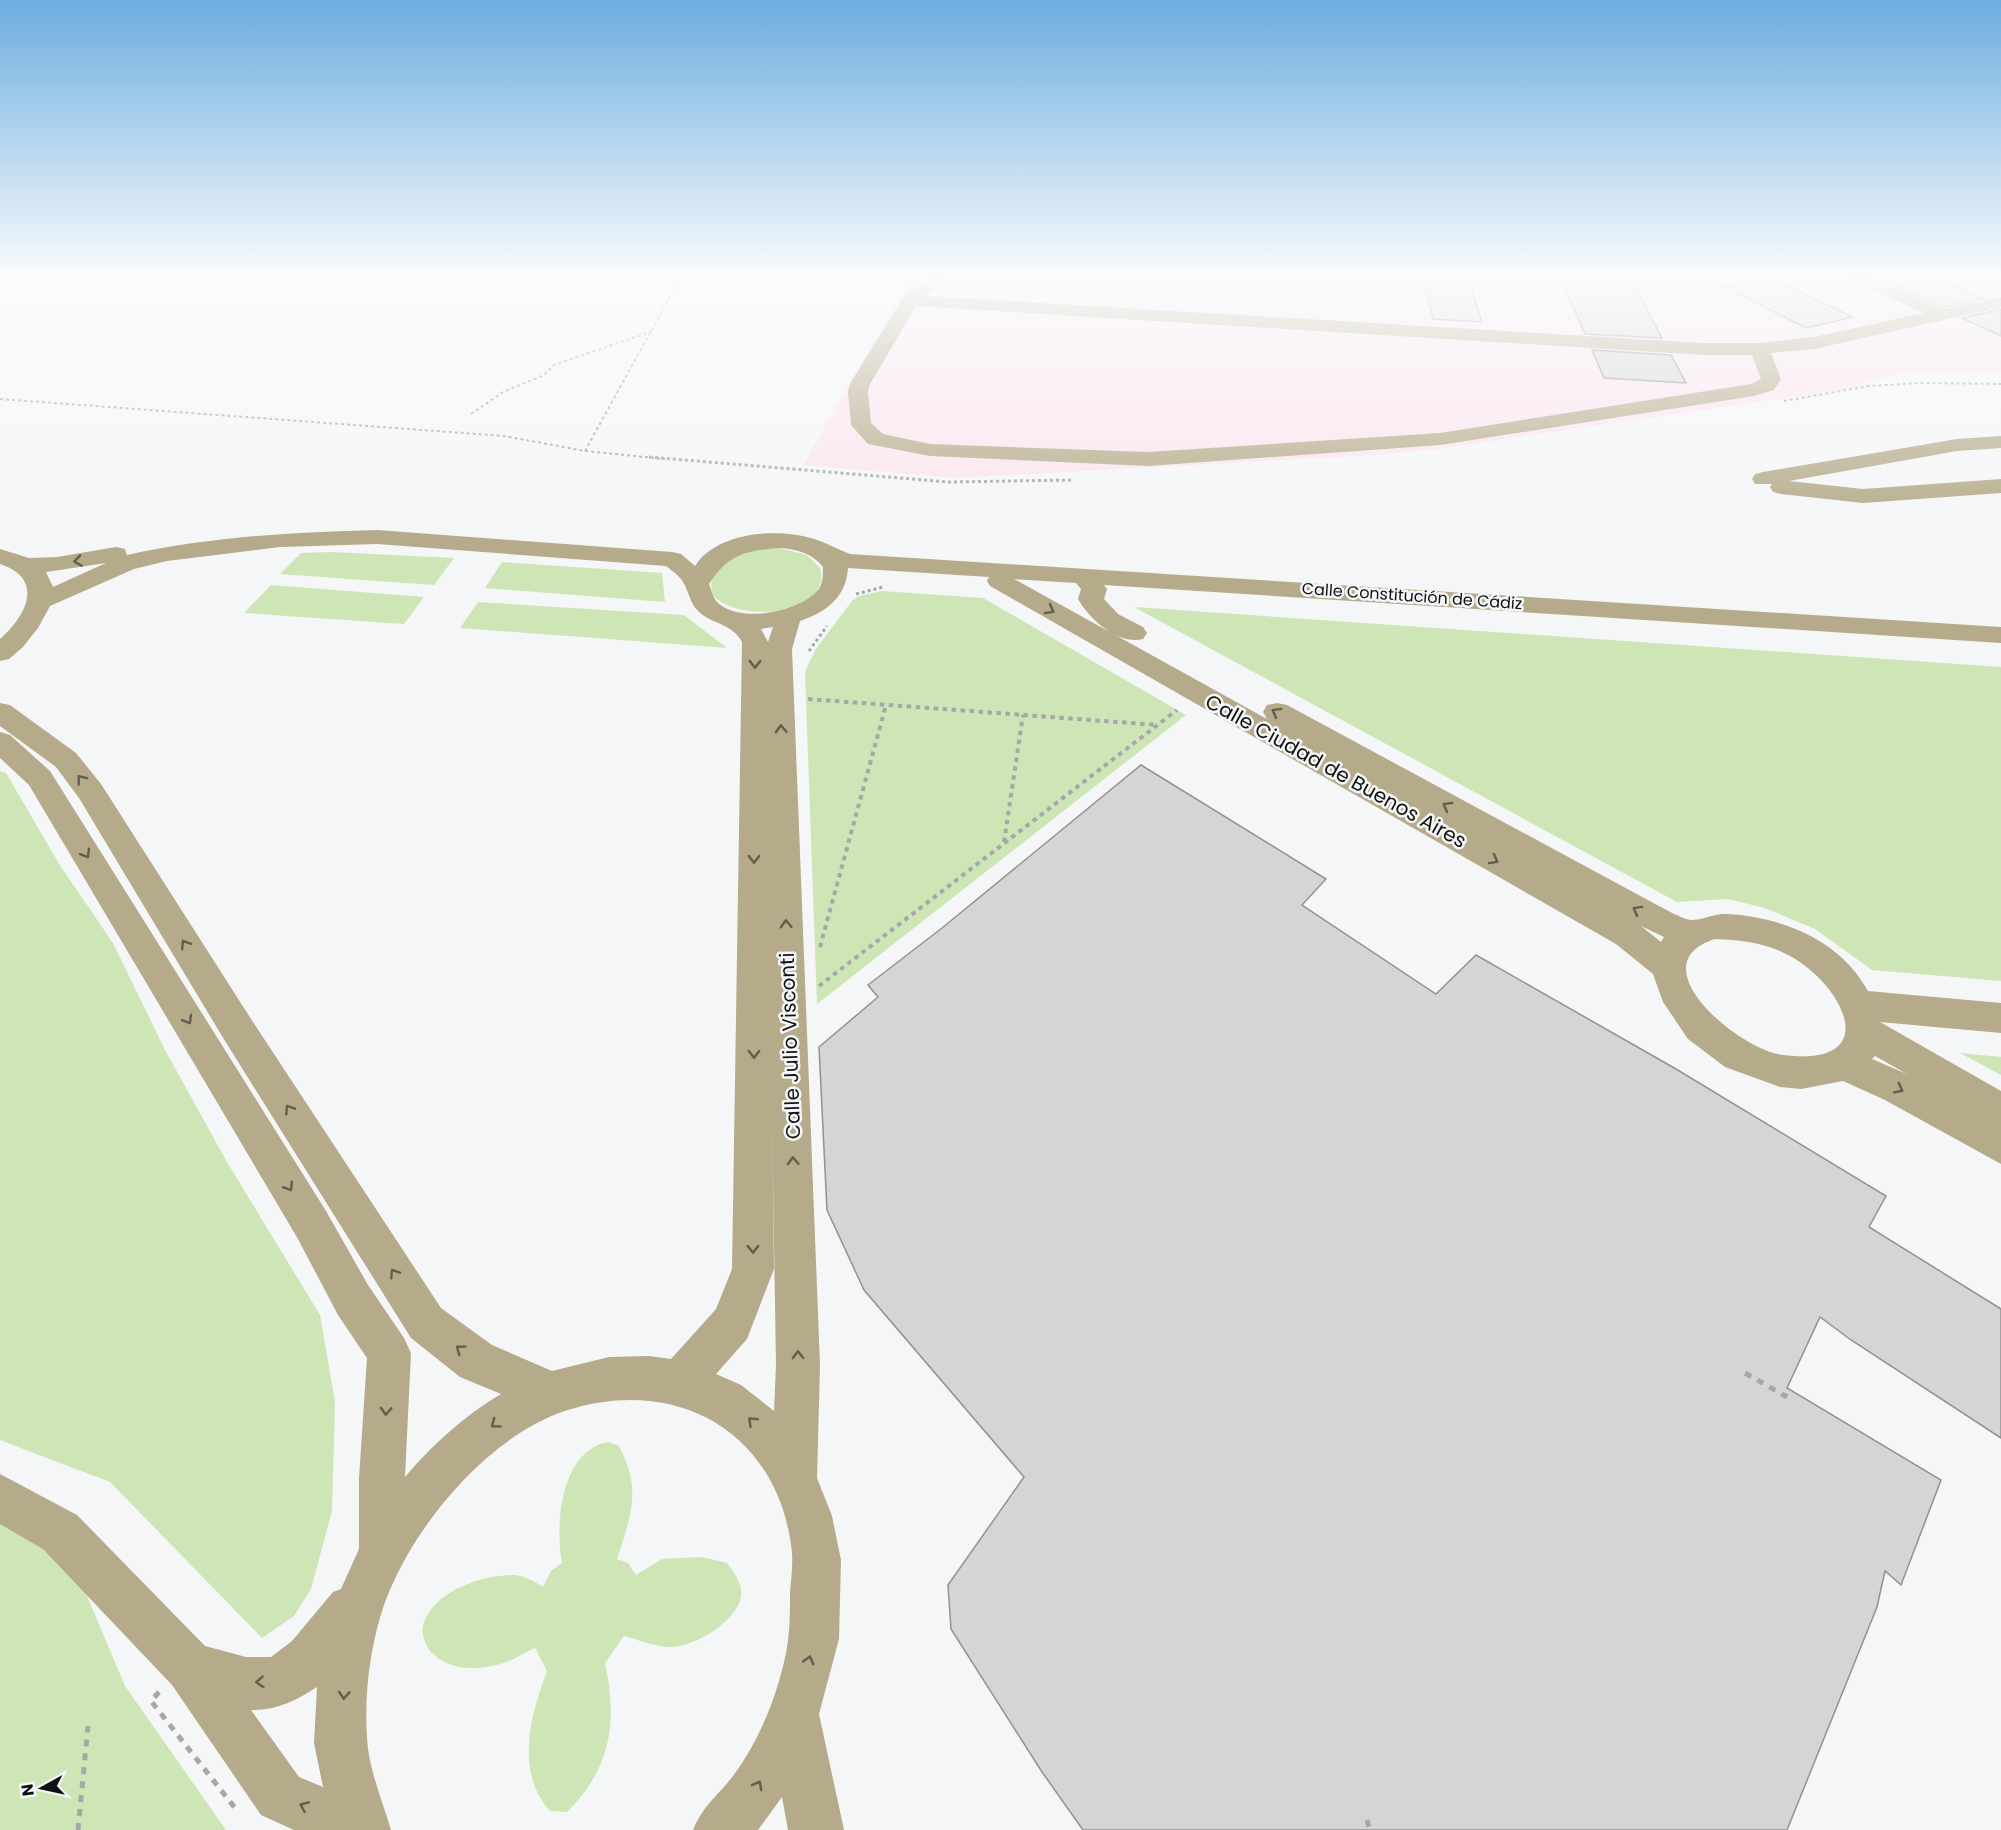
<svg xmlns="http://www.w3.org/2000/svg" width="2001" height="1830" font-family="Poppins,sans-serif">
<rect width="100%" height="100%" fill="#f5f6f8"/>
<path fill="#fce4ef" d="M 912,273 L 2001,273 L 2001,374 L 1914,371 L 1871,380 L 1854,388 L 1437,449 L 1374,455 L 955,478 L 803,465 Z"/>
<g fill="#cee5b6">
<path d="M 779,548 L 807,555 L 820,568 C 834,615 737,625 712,594 L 711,577 C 733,554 747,550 779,548 Z"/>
<path d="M 331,552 L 454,558 L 434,585 L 280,574 L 301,553 Z"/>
<path d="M 502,562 L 662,573 L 665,602 L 485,588 Z"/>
<path d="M 271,585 L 424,597 L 404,624 L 244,613 Z"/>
<path d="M 882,591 L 983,598 L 1186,715 L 817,1004 L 805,672 L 815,650 L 852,601 L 859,596 Z"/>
<path d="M 478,602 L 684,615 L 727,648 L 460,628 Z"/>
<path d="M 1134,607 L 2001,667 L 2001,981 L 1872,970 L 1815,929 L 1765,908 L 1728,899 L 1677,902 Z"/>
<path d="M 0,771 L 6,773 L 61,867 L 113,943 L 165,1050 L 227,1162 L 320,1315 L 335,1402 L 332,1511 L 311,1589 L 294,1616 L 262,1638 L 110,1482 L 0,1440 Z"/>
<path d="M 1960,1053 L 2001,1057 L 2001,1075 Z"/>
<path d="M 608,1442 L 619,1446 C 642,1489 631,1516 617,1559 L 628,1563 L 636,1575 L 662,1559 L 702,1557 L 727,1563 C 735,1574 745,1587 740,1601 C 731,1624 698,1644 674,1647 C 658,1648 639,1640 624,1636 L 605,1663 C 618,1722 611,1768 567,1812 L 550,1811 C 515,1772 530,1716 547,1671 L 535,1648 C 525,1652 516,1659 506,1662 C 483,1670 452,1672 433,1654 C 426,1648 421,1635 423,1626 C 432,1591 482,1575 514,1575 C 525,1576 534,1581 543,1587 L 551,1571 L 562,1563 C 555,1525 560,1451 608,1442 Z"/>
<path d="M 0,1498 L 60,1532 L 125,1686 L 226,1830 L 0,1830 Z"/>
</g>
<g fill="#d7d5d4" stroke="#949190" stroke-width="1.5">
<path d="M 1421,273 L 1466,273 L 1482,322 L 1433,319 Z"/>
<path d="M 1558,273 L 1628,273 L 1662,338 L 1585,334 Z"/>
<path d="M 1869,273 L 1924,273 L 1984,298 L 1944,307 Z"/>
<path d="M 1769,277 L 1853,317 L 1806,328 L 1724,287 Z"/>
<path d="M 2001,309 L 2001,336 L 1962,318 Z"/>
<path d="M 1592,350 L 1671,355 L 1686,383 L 1604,378 Z"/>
<path d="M 1141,765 L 1326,879 L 1302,905 L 1436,994 L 1476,955 L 1676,1069 L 1886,1196 L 1869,1227 L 2001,1309 L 2001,1438 L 1851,1340 L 1820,1317 L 1787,1388 L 1941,1480 L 1901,1585 L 1885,1571 L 1877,1607 L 1787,1830 L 1083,1830 L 1042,1772 L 951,1629 L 948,1585 L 1024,1477 L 864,1290 L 827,1210 L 819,1047 L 878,997 L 868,985 L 942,928 Z"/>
</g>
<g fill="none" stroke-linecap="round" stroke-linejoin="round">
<g stroke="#a6a7a9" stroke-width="2" stroke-dasharray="3 3" stroke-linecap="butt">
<path d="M 0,399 L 504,436 L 585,451 L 665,459"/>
<path d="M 1784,401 L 1869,386 L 1920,383 L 2001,384"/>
<path d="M 471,414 L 503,392 L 544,375 L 554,365 L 653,331"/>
<path d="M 585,451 L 683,273"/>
</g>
<g stroke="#a6a7a9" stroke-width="3" stroke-dasharray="3 3" stroke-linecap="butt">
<path d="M 649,457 L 949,482 L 1074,480"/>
<path d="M 856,594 L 883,587"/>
<path d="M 809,651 L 827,626"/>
</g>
<g stroke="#a6a7a9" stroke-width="4" stroke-dasharray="4.5 4.5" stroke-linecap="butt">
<path d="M 808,699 L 1158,725"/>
<path d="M 1004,842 L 1023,715"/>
<path d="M 820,947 L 886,705"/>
<path d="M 819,986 L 1177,710"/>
</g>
<g stroke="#a6a7a9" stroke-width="5" stroke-dasharray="7 7" stroke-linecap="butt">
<path d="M 1745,1373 L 1787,1397"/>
<path d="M 159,1692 L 151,1701 L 235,1808"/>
<path d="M 1367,1820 L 1370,1830"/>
<path d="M 78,1830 L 88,1726"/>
</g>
<g fill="#b5aa89" fill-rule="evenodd">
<path d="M 934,273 L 953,273 L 927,296 L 1703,343 L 1760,343 L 1814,337 L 1924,313 L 1845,277 L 1843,273 L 1864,273 L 1944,309 L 2001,297 L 2001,307 L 1814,349 L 1771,353 L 1781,379 L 1774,390 L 1754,396 L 1440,445 L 1148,466 L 930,456 L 868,444 L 851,425 L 848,392 L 850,384 L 904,296 ZM 916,306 L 1703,355 L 1752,355 L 1761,379 L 1751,384 L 1440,433 L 1148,452 L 930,444 L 883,434 L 871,423 L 868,392 L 870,384 Z"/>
<path d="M 2001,436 L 2001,448 L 1957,451 L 1789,481 L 1863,489 L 2001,479 L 2001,493 L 1863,503 L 1781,494 L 1773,492 L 1770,487 L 1772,484 L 1755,484 L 1752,479 L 1755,474 L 1763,472 L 1957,439 Z"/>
<path d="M 377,530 L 672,552 L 681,554 L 695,566 C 717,532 776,528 811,538 C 825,542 837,549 850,554 L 2001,627 L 2001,643 L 1104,585 L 1107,589 L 1104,599 L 1118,614 L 1143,627 L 1147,633 L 1143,639 C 1118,645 1090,620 1078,599 L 1081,589 L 1076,583 L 1014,579 L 1426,807 L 1267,719 L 1263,712 L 1267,705 L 1277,703 L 1287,705 L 1657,905 C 1666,909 1681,919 1691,920 C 1703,920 1714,913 1727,914 C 1783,917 1840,940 1868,991 L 2001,1003 L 2001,1033 L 1880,1022 L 2001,1091 L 2001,1164 L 1885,1100 L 1843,1081 L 1801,1089 L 1780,1087 L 1725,1067 L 1688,1039 L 1663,1002 L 1653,974 L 1616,944 L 990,586 L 987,581 L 989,577 L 848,568 C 846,597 827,612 800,621 L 792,649 L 820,1365 L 817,1478 L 832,1516 L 841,1560 L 839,1639 L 819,1714 L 844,1830 L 788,1830 L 782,1797 L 758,1830 L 693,1830 C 704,1804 717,1797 733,1776 C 759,1741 777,1697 786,1653 C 790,1633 790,1613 790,1592 C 791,1579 793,1566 792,1553 C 780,1434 679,1375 568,1410 C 488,1435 412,1527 384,1605 C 369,1648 363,1703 368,1749 C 372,1777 383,1803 391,1830 L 294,1830 L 261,1815 L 172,1685 L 43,1549 L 0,1524 L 0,1474 L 77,1515 L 205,1646 L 246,1657 L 271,1657 L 292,1641 L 333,1592 L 341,1589 L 359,1549 L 359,1478 L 367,1358 L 338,1315 L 298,1239 L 29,785 L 0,758 L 0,732 L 10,735 L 50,771 L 326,1211 L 368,1285 L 404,1338 L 411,1353 L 405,1477 C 433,1444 464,1416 501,1394 L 460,1377 L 411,1338 L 225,1041 L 79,798 L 56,767 L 0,726 L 0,703 L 10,705 L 76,753 L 101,784 L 251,1019 L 441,1308 L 492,1345 L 552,1371 L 609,1357 L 649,1356 L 671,1359 L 716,1309 L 732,1269 L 742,642 C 733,624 712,624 699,612 C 690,604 689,592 683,582 C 679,575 672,571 666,566 L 377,544 L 280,547 L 167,561 L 134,569 L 50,606 L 38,628 L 23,647 L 9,659 L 0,661 L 0,639 C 27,615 45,579 0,564 L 0,549 L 29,558 L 57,557 L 116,547 L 125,549 L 127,555 C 210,537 293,532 377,530 ZM 781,548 C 798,550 812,553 823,567 C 823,574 823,583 819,589 C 801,612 738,625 716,601 C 713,597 711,589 709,584 C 728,554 747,550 781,548 ZM 106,563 L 53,587 L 46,572 ZM 773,627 L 768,642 L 761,629 ZM 1641,926 L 1664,937 L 1661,942 ZM 1715,939 C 1741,940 1767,943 1790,956 C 1846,987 1883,1068 1783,1055 C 1739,1050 1636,964 1715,939 ZM 1875,1056 L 1907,1074 L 1872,1059 ZM 772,1120 L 776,1365 L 774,1411 L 741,1385 L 716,1374 L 747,1339 L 774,1269 ZM 317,1687 L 314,1743 L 323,1787 L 299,1777 L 251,1710 C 275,1711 298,1700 317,1687 Z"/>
</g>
</g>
<defs><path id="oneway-chevron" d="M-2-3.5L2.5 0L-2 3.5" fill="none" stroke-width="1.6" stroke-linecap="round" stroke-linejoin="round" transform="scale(1.5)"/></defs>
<g stroke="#625e4d">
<use href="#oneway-chevron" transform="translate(78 561) rotate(172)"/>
<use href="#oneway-chevron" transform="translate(1050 610) rotate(29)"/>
<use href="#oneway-chevron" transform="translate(755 664) rotate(91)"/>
<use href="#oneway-chevron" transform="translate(1276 712) rotate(-151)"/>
<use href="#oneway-chevron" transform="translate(781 729) rotate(-92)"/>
<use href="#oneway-chevron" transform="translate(81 779) rotate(-128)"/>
<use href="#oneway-chevron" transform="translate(1447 806) rotate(-151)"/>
<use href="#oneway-chevron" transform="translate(86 854) rotate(59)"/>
<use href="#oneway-chevron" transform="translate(754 859) rotate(90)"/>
<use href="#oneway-chevron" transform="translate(1494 860) rotate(29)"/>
<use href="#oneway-chevron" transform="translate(1637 910) rotate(-151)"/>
<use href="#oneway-chevron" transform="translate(786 924) rotate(-92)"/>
<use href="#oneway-chevron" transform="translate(185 944) rotate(-122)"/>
<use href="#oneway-chevron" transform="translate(188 1020) rotate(59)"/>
<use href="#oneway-chevron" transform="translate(754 1054) rotate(90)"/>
<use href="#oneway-chevron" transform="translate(1899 1089) rotate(27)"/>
<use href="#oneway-chevron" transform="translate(289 1109) rotate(-123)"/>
<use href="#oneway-chevron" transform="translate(793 1161) rotate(-92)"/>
<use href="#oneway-chevron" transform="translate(289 1187) rotate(59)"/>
<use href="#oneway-chevron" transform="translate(753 1249) rotate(90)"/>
<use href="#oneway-chevron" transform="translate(394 1273) rotate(-123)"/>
<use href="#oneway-chevron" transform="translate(460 1349) rotate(-143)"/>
<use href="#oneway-chevron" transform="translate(798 1355) rotate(-91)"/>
<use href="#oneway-chevron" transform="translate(386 1411) rotate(93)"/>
<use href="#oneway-chevron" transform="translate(752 1421) rotate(-136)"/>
<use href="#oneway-chevron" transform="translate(495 1424) rotate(143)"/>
<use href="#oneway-chevron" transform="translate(809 1660) rotate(-75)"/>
<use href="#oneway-chevron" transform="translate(260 1682) rotate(176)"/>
<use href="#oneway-chevron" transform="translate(344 1695) rotate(94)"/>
<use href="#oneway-chevron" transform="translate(758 1785) rotate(-62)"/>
<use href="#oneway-chevron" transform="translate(304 1806) rotate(-156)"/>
</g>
<linearGradient id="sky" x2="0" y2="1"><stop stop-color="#6caddf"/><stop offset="0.52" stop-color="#fafbfc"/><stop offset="1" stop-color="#fafbfc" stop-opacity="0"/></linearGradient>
<rect width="2001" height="529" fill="url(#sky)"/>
<g text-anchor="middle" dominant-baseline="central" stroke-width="5" stroke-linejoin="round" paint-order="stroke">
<g font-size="16" fill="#101111" stroke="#f5f6f8">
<text transform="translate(1412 596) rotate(4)">Calle Constitución de Cádiz</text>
</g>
<g font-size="20" fill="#101111" stroke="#f5f6f8">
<text transform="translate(1336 771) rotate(29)">Calle Ciudad de Buenos Aires</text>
<text transform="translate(790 1046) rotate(-92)">Calle Julio Visconti</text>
</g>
</g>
<g transform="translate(42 1788) rotate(262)" stroke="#f5f6f8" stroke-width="4.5" paint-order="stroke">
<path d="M0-4.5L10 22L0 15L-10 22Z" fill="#101111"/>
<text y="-9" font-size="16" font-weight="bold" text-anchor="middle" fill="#101111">N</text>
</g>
</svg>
